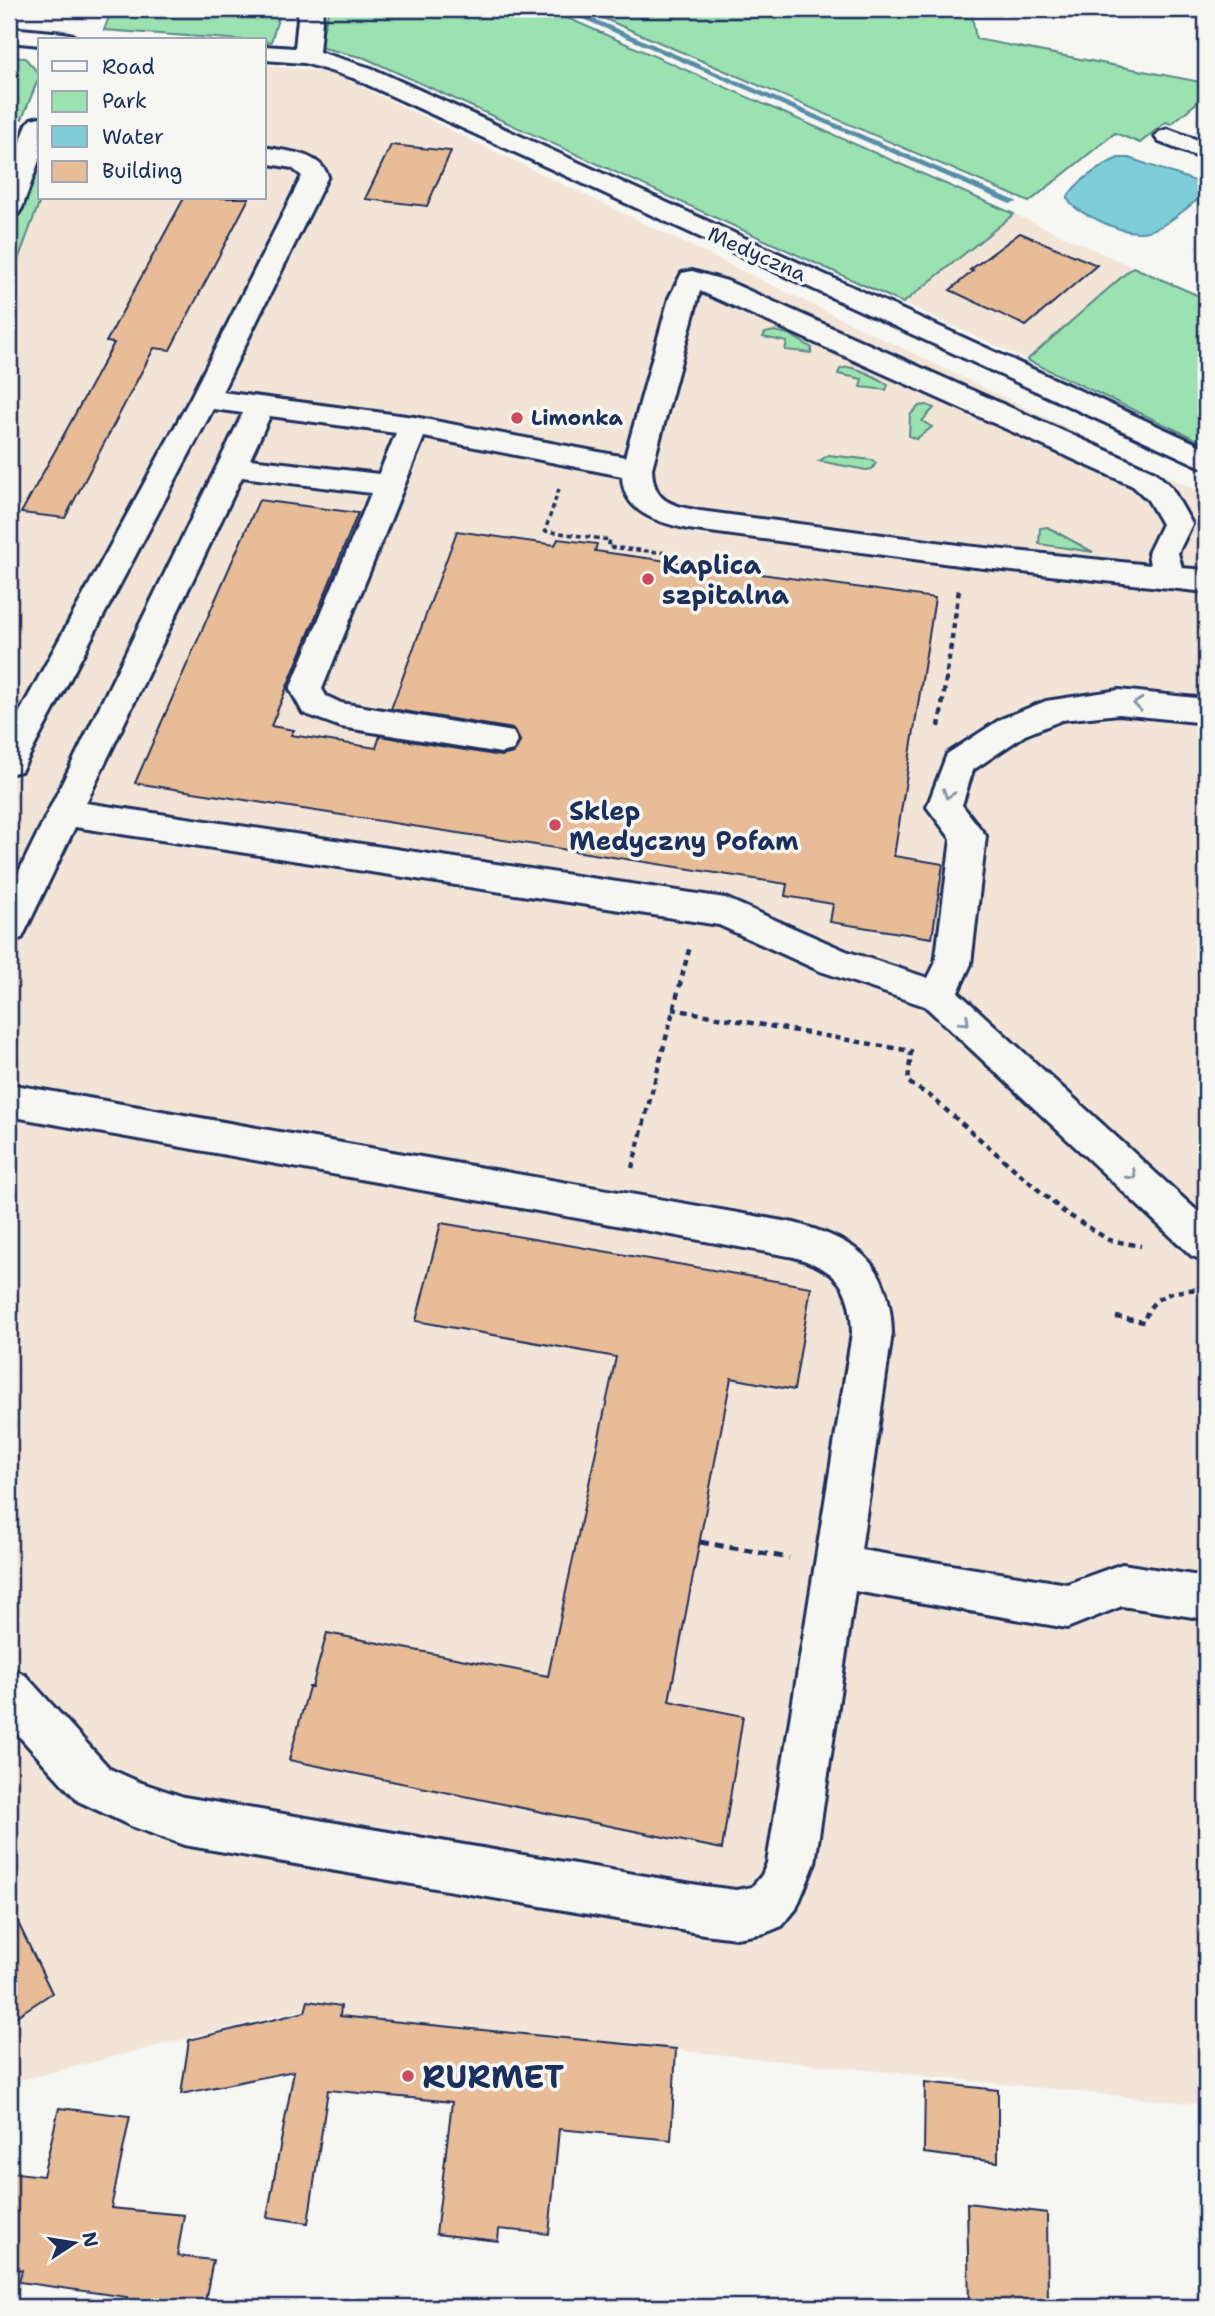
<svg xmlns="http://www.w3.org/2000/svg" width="1215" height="2316" font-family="'Shantell Sans',sans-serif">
<rect width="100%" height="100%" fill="#f6f6f2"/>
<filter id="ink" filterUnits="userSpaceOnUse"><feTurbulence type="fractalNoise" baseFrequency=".0143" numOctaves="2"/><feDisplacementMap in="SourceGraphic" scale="14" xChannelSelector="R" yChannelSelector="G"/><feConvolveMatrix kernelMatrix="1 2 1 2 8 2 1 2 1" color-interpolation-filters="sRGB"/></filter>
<g filter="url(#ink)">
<g fill="#f2e5d7">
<path d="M 264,65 L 331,72 L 1206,495 L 1206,2105 L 297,2011 L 9,2083 L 9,284 L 41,198 L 264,198 Z"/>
<path d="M 1014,214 L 1133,267 L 1027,360 L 903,303 Z"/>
</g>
<g fill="#9ae2b0" stroke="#5a8887" stroke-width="2">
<path d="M 112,9 L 281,9 L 271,42 L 104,30 Z"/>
<path d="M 329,9 L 547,9 L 1014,214 L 903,303 L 365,58 L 319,47 Z"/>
<path d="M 582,9 L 971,9 L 976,39 L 1206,83 L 1206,95 L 1171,124 L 1166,122 L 1140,143 L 1115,133 L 1029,202 Z"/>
<path d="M 9,57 L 25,58 L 40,75 L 22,119 L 9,119 Z"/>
<path d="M 40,151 L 41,198 L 9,284 L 9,227 Z"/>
<path d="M 1133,267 L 1206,299 L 1206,444 L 1027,360 Z"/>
<path d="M 774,331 L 789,334 L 812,348 L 811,353 L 785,350 L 787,342 L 763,337 L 765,333 Z"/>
<path d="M 848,367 C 864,370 875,376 888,385 L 886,390 L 860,387 L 862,379 L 838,374 L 840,369 Z"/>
<path d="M 927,405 L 934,408 L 922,421 L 932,427 L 916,439 L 909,436 L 910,415 L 919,406 Z"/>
<path d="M 829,455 L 872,460 L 876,463 L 872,469 L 866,470 L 819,461 Z"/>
<path d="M 1047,527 L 1093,552 L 1039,544 L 1040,528 Z"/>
</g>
<path fill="#7eceda" stroke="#568ea8" stroke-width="2" d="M 1118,158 L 1129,158 L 1198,182 L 1203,188 L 1204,195 C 1163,225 1150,247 1098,220 C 1086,214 1074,210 1067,198 C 1076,181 1101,166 1118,158 Z"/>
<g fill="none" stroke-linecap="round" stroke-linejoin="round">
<path fill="#568ea8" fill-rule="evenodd" d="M 560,9 L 571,9 L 1018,202 L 1010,204 Z"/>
</g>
<g fill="#e7bc97" stroke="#1b2f5e" stroke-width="2">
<path d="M 391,145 L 451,151 L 427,206 L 365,199 Z"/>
<path d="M 184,198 L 249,198 L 170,350 L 154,348 L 65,518 L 21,513 L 114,343 L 106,342 Z"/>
<path d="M 1020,233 L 1097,265 L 1026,326 L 950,290 L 973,271 L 970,270 Z"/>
<path d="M 259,500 L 358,513 L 271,726 L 294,730 L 291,735 L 376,748 L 380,736 L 501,756 L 514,753 L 520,742 L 513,729 L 391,709 L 457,531 L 555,545 L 558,539 L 597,544 L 595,551 L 935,598 L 894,856 L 943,864 L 932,938 L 830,922 L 833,904 L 785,896 L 787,884 L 135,783 Z"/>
<path d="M 441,1223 L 811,1287 L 794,1390 L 731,1378 L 669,1701 L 743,1716 L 722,1849 L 289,1760 L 309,1687 L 312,1687 L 327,1633 L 548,1676 L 616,1357 L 416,1321 Z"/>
<path d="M 9,1904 L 52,1993 L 9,2021 Z"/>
<path d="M 308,2001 L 341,2006 L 340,2016 L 676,2049 L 671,2140 L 559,2129 L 549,2234 L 499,2229 L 498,2241 L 436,2234 L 452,2102 L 328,2090 L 308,2223 L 267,2217 L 294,2071 L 181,2094 L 189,2040 L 305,2012 Z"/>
<path d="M 925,2082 L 998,2090 L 998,2162 L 924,2153 Z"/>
<path d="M 59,2108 L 130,2116 L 111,2208 L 184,2215 L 177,2256 L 213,2260 L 204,2307 L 125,2307 L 127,2297 L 19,2282 L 22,2270 L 9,2268 L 9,2172 L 43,2176 Z"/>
<path d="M 967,2203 L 1047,2213 L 1048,2307 L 969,2307 Z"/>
</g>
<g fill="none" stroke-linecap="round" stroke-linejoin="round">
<g stroke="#1b2f5e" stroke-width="6">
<g id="minor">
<path d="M 299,9 L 323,9 L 319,52 L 371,68 L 1206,448 L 1206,469 L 353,78 L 304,63 L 264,60 L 264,46 L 295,48 Z"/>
<path d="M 9,28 L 64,33 L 73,35 L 76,40 L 40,40 L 40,45 L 9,42 Z"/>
<path d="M 40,117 L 40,158 L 22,208 L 18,214 L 9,216 L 9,174 L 27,124 L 31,119 Z"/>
<path d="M 1168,129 L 1206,143 L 1206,160 L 1159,142 L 1155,137 L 1159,132 Z"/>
<path d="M 264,147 C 287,152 319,152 328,176 L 222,392 L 414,417 L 625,457 L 669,298 L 682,273 L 692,271 L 727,281 L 1155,472 L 1171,487 L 1192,524 L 1178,553 L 1182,568 L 1206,570 L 1206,592 L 966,566 L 688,529 C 658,522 623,513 622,476 L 424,437 L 322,689 L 326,696 L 341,703 L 513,732 L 518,741 L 513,750 L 501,753 L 341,727 L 303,713 L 290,689 L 371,493 L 242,477 L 86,803 L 725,898 L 846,951 L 928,978 L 935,964 L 951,839 L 927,807 L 947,754 L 1001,719 L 1046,701 L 1119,690 L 1206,699 L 1206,723 L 1119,714 L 1062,720 L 1025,735 L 973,770 L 962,805 L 986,836 L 971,964 L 958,992 L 1206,1219 L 1206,1261 L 1192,1256 L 925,1006 L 820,971 L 719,925 L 75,827 L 22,938 L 9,942 L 9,892 L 243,413 L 213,409 L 26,762 L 21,771 L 9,774 L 9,732 L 190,399 L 302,176 L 292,168 L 264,163 ZM 700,291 L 1133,486 L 1148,500 L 1162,524 L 1148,553 L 1150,565 L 966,546 L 700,511 C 670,505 653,502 652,468 ZM 270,416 L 396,433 L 379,474 L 250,459 Z"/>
<path d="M 9,1084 L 794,1223 C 858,1241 890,1262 892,1333 L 861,1550 L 1067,1584 L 1122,1564 L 1206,1577 L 1206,1619 L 1122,1606 L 1067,1628 L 855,1591 L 815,1863 L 796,1909 L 782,1926 L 765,1933 L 736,1938 L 704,1934 L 184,1845 L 131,1826 L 78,1801 L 9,1725 L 9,1668 L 25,1675 L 110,1769 L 139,1782 L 184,1797 L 704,1886 L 736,1890 L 752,1887 L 762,1875 L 767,1863 L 852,1333 C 851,1288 839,1270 794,1257 L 9,1116 Z"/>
</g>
</g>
<path stroke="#1b2f5e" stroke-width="3.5" stroke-dasharray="5 3.5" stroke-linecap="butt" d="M 559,489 L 545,531 L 610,540 L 608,547 L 667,553"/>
<g stroke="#1b2f5e" stroke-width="4.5" stroke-dasharray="6 5" stroke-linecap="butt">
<path d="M 939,727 L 959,590"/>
<path d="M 672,1009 L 911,1051 L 908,1082 L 930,1096 L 1064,1212 L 1109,1240 L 1141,1246"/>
<path d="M 632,1168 L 690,946"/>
<path d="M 1116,1317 L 1144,1322 C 1151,1293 1175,1291 1201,1289 L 1199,1284"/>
</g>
<path stroke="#1b2f5e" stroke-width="5" stroke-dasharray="9 6" stroke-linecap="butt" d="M 700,1542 L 789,1558"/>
<use href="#minor" fill="#f6f6f2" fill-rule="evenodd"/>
</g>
<defs><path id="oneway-chevron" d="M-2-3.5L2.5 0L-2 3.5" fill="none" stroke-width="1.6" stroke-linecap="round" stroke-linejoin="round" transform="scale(1.75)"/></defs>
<g stroke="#8892a8">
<use href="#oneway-chevron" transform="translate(1138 704) rotate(-174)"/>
<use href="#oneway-chevron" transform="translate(948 794) rotate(110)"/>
<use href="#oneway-chevron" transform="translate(965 1021) rotate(43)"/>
<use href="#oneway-chevron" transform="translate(1132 1175) rotate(43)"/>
</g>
</g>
<g fill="#d1495b" stroke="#f6f6f2" stroke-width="2.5">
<circle cx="517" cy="418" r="7"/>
<circle cx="648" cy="579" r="7"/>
<circle cx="555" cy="825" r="7"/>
<circle cx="408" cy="2076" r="7"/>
</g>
<g text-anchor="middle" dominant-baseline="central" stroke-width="7" stroke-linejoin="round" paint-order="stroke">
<g font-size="21" fill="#1b2f5e" stroke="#f6f6f2">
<text transform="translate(757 254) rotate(24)">Medyczna</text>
</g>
<g font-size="21" font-weight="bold" fill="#1b2f5e" stroke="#f6f6f2" text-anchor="start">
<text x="531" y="418">Limonka</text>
</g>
<g font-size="26" font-weight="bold" fill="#1b2f5e" stroke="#f6f6f2" text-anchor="start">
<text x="662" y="564">Kaplica<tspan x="662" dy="30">szpitalna</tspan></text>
<text x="569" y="810">Sklep<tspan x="569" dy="30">Medyczny Pofam</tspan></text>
</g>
<g font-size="32" font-weight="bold" fill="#1b2f5e" stroke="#f6f6f2" text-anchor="start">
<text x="422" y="2076">RURMET</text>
</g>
</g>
<rect width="1215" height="2316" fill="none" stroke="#f6f6f2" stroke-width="35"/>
<rect x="18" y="18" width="1180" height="2281" fill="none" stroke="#1b2f5e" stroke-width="2.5" filter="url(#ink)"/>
<rect x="38" y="38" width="228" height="161" fill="#f6f6f2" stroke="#9ea6b7" stroke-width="2"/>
<rect x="52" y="61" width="35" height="10" fill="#f6f6f2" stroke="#9ea6b7" stroke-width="2"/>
<text x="102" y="74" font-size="21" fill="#1b2f5e">Road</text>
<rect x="52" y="91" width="35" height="21" fill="#9ae2b0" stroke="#9ea6b7" stroke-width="2"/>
<text x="102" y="108" font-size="21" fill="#1b2f5e">Park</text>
<rect x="52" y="126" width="35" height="21" fill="#7eceda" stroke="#9ea6b7" stroke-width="2"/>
<text x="102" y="144" font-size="21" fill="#1b2f5e">Water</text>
<rect x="52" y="161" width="35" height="21" fill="#e7bc97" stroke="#9ea6b7" stroke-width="2"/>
<text x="102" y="178" font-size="21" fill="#1b2f5e">Building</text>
<g transform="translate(74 2243) rotate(78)" stroke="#f6f6f2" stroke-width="5" paint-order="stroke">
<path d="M0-5L12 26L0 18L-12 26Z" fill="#1b2f5e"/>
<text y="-10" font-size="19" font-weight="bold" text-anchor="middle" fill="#1b2f5e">N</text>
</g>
</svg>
